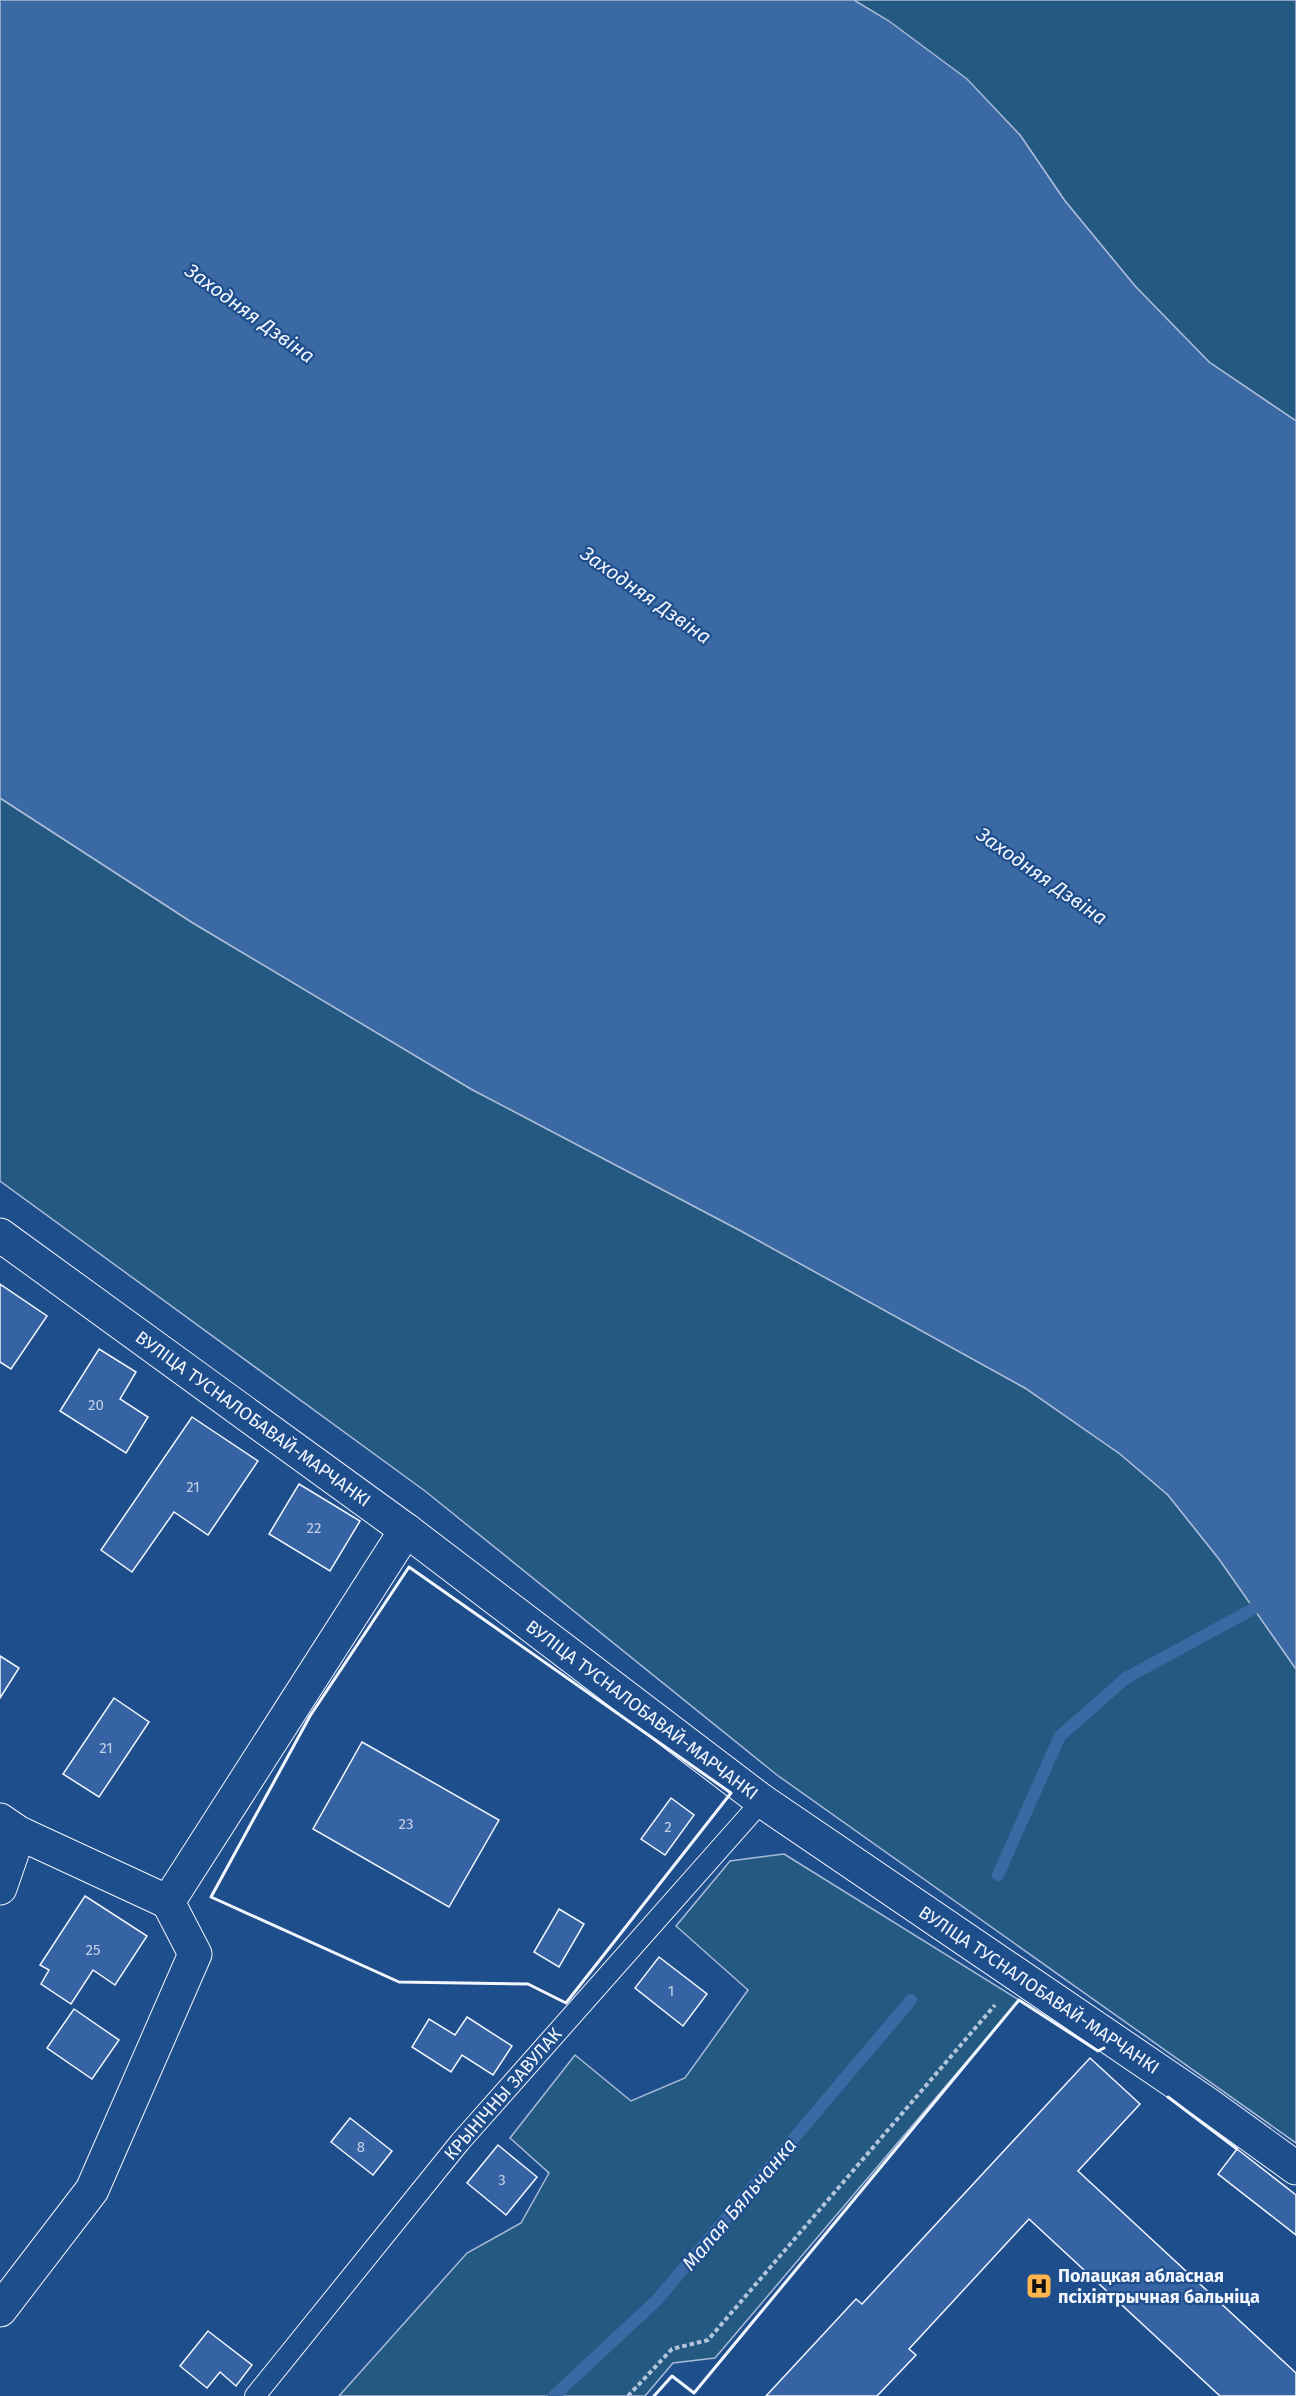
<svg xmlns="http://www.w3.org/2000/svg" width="1296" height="2396" font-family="'Fira Sans',sans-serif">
<rect width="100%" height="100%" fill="#1f4e8c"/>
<g fill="#245a82" stroke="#a8bbd7" stroke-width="1.5">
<path d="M 854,0 L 1296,0 L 1296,421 L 1209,362 L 1135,286 L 1065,201 L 1020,135 Z"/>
<path d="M 0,798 L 193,923 L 471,1089 L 741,1231 L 1025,1388 L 1120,1454 L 1168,1495 L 1219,1559 L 1296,1669 L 1296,2143 L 777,1775 L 425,1491 L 0,1181 Z"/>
<path d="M 784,1854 L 1019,2000 L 715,2358 L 673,2363 L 645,2396 L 339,2396 L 467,2253 L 521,2223 L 549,2173 L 510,2138 L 575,2055 L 631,2101 L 685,2078 L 748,1990 L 676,1926 L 730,1861 Z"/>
</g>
<path fill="#3b69a3" stroke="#a8bbd7" stroke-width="1.5" d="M 0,0 L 854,0 L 889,21 L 967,79 L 1020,135 L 1065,201 L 1135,286 L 1209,362 L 1296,421 L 1296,1669 L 1219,1559 L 1168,1495 L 1120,1454 L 1025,1388 L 741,1231 L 471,1089 L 193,923 L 0,798 Z"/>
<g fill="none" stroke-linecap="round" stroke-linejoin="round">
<g stroke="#3b69a3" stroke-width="12">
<path d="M 998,1875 L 1060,1736 L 1126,1678 L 1253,1609 L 1261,1596"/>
<path d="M 554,2396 L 657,2300 L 911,2000"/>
</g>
</g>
<g fill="#3563a3" stroke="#f2f6ff" stroke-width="1.5">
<path d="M 0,1284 L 47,1316 L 11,1369 L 0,1362 Z"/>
<path d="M 99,1349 L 136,1372 L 120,1399 L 148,1417 L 126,1453 L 60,1411 Z"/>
<path d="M 192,1417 L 258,1461 L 208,1535 L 174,1512 L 132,1572 L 101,1550 Z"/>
<path d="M 299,1484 L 360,1521 L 330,1571 L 269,1534 Z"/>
<path d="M 0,1656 L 19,1668 L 0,1698 Z"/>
<path d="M 114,1698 L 149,1722 L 99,1797 L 63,1774 Z"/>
<path d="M 362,1742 L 499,1820 L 449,1907 L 313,1829 Z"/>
<path d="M 671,1798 L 694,1815 L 665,1855 L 641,1839 Z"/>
<path d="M 85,1896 L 147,1936 L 115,1985 L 93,1970 L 71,2004 L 41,1984 L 49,1970 L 40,1965 Z"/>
<path d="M 559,1909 L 584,1924 L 559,1967 L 534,1952 Z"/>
<path d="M 659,1957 L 707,1994 L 683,2026 L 635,1988 Z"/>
<path d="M 74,2009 L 119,2040 L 92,2079 L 47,2048 Z"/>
<path d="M 467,2017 L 512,2046 L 493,2075 L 462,2055 L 451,2072 L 412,2047 L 429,2019 L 455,2035 Z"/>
<path d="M 1090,2058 L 1140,2104 L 1078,2171 L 1296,2373 L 1296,2396 L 1220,2396 L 1029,2219 L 909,2349 L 916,2355 L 877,2396 L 766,2396 L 856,2299 L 862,2304 Z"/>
<path d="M 350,2118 L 392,2151 L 373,2175 L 331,2142 Z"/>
<path d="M 498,2145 L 537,2177 L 506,2215 L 467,2183 Z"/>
<path d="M 1237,2149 L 1296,2195 L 1296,2235 L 1218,2174 Z"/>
<path d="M 208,2331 L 252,2365 L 236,2386 L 220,2372 L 207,2388 L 180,2366 Z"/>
</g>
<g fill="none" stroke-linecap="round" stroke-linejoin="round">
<g stroke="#f2f6ff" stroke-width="22">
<path id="service" d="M 255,2396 L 460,2142 L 762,1801"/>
</g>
<g stroke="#f2f6ff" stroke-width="35">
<g id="minor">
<path d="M 0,1235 L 406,1530 L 762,1801 L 1206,2103 L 1296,2168"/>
<path d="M 0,1820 L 19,1833 L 168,1902"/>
<path d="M 0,1888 L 19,1833"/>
<path d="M 168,1902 L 406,1530"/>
<path d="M 0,2310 L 92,2190 L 195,1954 L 168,1902"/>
</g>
</g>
<path stroke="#b3c4dc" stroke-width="4" stroke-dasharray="4.5 3" stroke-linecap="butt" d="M 628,2396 L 672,2349 L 708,2340 L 995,2005"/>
<use href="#service" stroke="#1f4e8c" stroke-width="20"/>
<use href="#minor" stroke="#1f4e8c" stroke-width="33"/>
<g stroke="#f2f6ff" stroke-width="3">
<path d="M 409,1567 L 731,1793 L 566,2003 L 528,1984 L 399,1982 L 211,1897 L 310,1716 Z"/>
<path d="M 1168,2097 L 1237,2149"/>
<path d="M 654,2396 L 672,2376 L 694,2393 L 1019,2000 L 1098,2051 L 1104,2048"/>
</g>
</g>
<defs>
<g id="hospital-square" transform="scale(1.35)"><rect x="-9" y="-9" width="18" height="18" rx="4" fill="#ffb74d" stroke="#1f4e8c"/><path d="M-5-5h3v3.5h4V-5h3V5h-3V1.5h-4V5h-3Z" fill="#111"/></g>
</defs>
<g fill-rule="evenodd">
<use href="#hospital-square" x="1039" y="2286"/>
</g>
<g text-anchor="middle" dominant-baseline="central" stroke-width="4.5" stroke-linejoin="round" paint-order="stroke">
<g font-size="15" fill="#c3d1e8">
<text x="96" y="1405">20</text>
<text x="193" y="1487">21</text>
<text x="314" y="1528">22</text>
<text x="106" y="1748">21</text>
<text x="406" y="1824">23</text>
<text x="668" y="1827">2</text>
<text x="93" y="1950">25</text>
<text x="671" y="1991">1</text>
<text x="361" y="2147">8</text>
<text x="502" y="2180">3</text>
</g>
<g font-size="18" fill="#f2f6ff" stroke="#1f4e8c">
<text transform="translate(253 1419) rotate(36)">ВУЛІЦА ТУСНАЛОБАВАЙ-МАРЧАНКІ</text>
<text transform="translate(642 1710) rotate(37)">ВУЛІЦА ТУСНАЛОБАВАЙ-МАРЧАНКІ</text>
<text transform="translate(1039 1990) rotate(34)">ВУЛІЦА ТУСНАЛОБАВАЙ-МАРЧАНКІ</text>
<text transform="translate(503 2094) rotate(-49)">КРЫНІЧНЫ ЗАВУЛАК</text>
</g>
<g font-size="18" font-weight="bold" fill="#f2f6ff" stroke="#1f4e8c" text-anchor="start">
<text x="1058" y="2276">Полацкая абласная<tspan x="1058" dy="21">псіхіятрычная бальніца</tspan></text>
</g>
<g font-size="20" font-style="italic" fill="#f2f6ff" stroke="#1f4e8c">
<text transform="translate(250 313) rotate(36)">Заходняя Дзвіна</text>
<text transform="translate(646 595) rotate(35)">Заходняя Дзвіна</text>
<text transform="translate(1042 876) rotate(35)">Заходняя Дзвіна</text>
<text transform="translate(739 2204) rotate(-50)">Малая Бяльчанка</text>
</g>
</g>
</svg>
